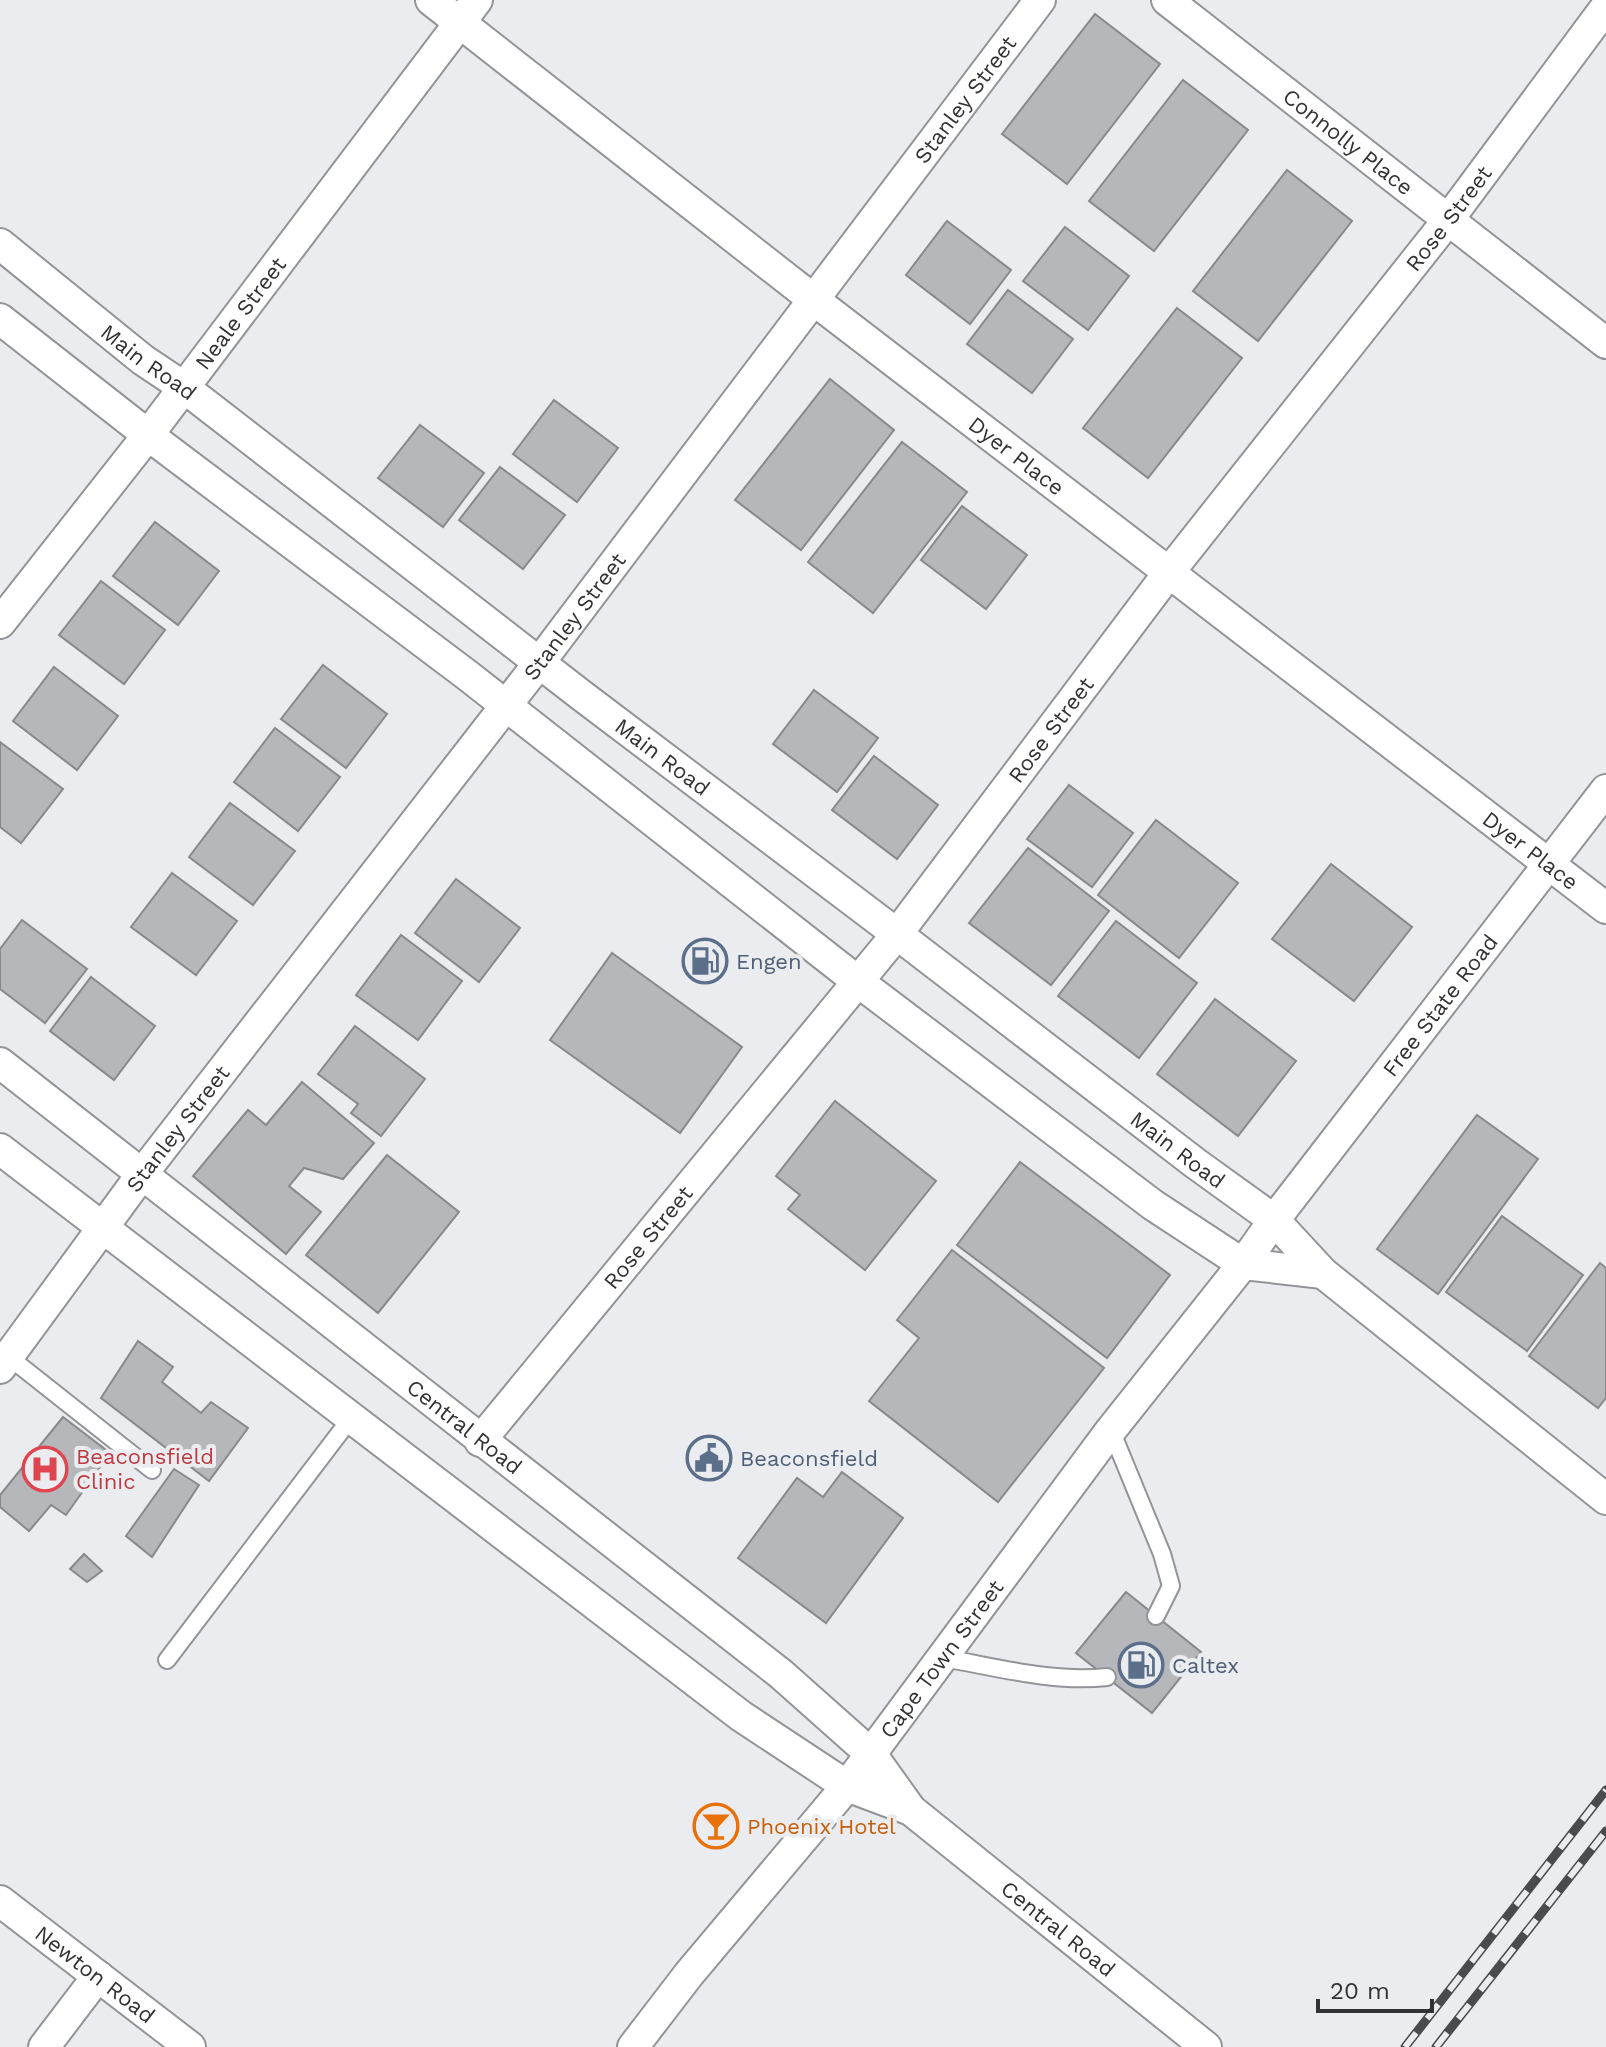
<svg xmlns="http://www.w3.org/2000/svg" width="1606" height="2047" font-family="'Work Sans',sans-serif">
<rect width="100%" height="100%" fill="#eaecef"/>
<g fill="#b6b7ba" stroke="#88898c" stroke-width="2">
<path d="M 1095,14 L 1160,64 L 1067,184 L 1002,134 Z"/>
<path d="M 1183,80 L 1248,130 L 1154,251 L 1089,201 Z"/>
<path d="M 1287,170 L 1352,221 L 1258,341 L 1193,291 Z"/>
<path d="M 947,221 L 1011,270 L 970,324 L 906,275 Z"/>
<path d="M 1065,227 L 1129,276 L 1088,330 L 1023,281 Z"/>
<path d="M 1008,290 L 1073,339 L 1032,393 L 967,344 Z"/>
<path d="M 1177,308 L 1242,358 L 1148,478 L 1083,428 Z"/>
<path d="M 830,379 L 894,430 L 801,550 L 735,500 Z"/>
<path d="M 554,400 L 618,448 L 577,502 L 513,454 Z"/>
<path d="M 420,425 L 484,473 L 443,527 L 378,478 Z"/>
<path d="M 902,442 L 967,492 L 873,613 L 808,562 Z"/>
<path d="M 500,467 L 565,515 L 523,569 L 459,520 Z"/>
<path d="M 962,506 L 1027,555 L 986,609 L 921,560 Z"/>
<path d="M 155,522 L 219,571 L 178,625 L 113,576 Z"/>
<path d="M 101,581 L 165,630 L 124,684 L 59,635 Z"/>
<path d="M 323,665 L 387,714 L 346,768 L 281,719 Z"/>
<path d="M 54,667 L 118,716 L 77,770 L 13,721 Z"/>
<path d="M 814,690 L 878,738 L 837,792 L 773,744 Z"/>
<path d="M 275,728 L 340,777 L 298,831 L 234,782 Z"/>
<path d="M 0,742 L 63,789 L 21,843 L 0,827 Z"/>
<path d="M 874,756 L 938,805 L 897,859 L 832,810 Z"/>
<path d="M 1069,785 L 1133,833 L 1092,887 L 1027,839 Z"/>
<path d="M 230,803 L 295,851 L 253,905 L 189,857 Z"/>
<path d="M 1156,820 L 1238,883 L 1179,958 L 1098,895 Z"/>
<path d="M 1028,848 L 1109,911 L 1051,985 L 969,923 Z"/>
<path d="M 1331,864 L 1412,927 L 1354,1001 L 1272,939 Z"/>
<path d="M 172,873 L 237,921 L 196,975 L 131,927 Z"/>
<path d="M 456,879 L 520,928 L 479,982 L 415,933 Z"/>
<path d="M 22,920 L 87,969 L 45,1023 L 0,989 L 0,949 Z"/>
<path d="M 1116,921 L 1197,983 L 1139,1058 L 1058,996 Z"/>
<path d="M 401,935 L 462,981 L 418,1040 L 356,995 Z"/>
<path d="M 612,953 L 742,1047 L 680,1133 L 550,1040 Z"/>
<path d="M 91,977 L 155,1026 L 114,1080 L 50,1031 Z"/>
<path d="M 1215,999 L 1296,1061 L 1238,1136 L 1157,1074 Z"/>
<path d="M 355,1026 L 425,1079 L 381,1136 L 351,1113 L 358,1104 L 318,1074 Z"/>
<path d="M 302,1082 L 374,1143 L 343,1179 L 304,1168 L 289,1186 L 321,1212 L 286,1254 L 193,1176 L 248,1110 L 266,1125 Z"/>
<path d="M 835,1101 L 936,1181 L 865,1270 L 788,1209 L 800,1195 L 776,1176 Z"/>
<path d="M 1477,1115 L 1538,1159 L 1438,1294 L 1377,1249 Z"/>
<path d="M 387,1155 L 459,1212 L 378,1313 L 306,1255 Z"/>
<path d="M 1020,1162 L 1170,1275 L 1107,1358 L 957,1245 Z"/>
<path d="M 1502,1216 L 1583,1275 L 1527,1351 L 1446,1292 Z"/>
<path d="M 952,1250 L 1104,1368 L 998,1502 L 869,1401 L 919,1338 L 897,1320 Z"/>
<path d="M 1600,1263 L 1606,1268 L 1606,1398 L 1598,1408 L 1529,1356 Z"/>
<path d="M 138,1341 L 173,1367 L 162,1382 L 201,1413 L 211,1402 L 248,1428 L 209,1481 L 101,1398 Z"/>
<path d="M 63,1417 L 110,1453 L 66,1515 L 51,1505 L 29,1531 L 0,1507 L 0,1495 Z"/>
<path d="M 174,1469 L 199,1485 L 152,1557 L 126,1536 Z"/>
<path d="M 842,1472 L 903,1518 L 826,1623 L 738,1558 L 797,1478 L 823,1497 Z"/>
<path d="M 84,1554 L 102,1571 L 87,1582 L 70,1569 Z"/>
<path d="M 1126,1592 L 1201,1652 L 1152,1713 L 1076,1653 Z"/>
</g>
<g fill="none" stroke-linecap="round" stroke-linejoin="round">
<g stroke="#939497" stroke-width="20">
<g id="lane">
<path d="M 9,1357 L 152,1470"/>
<path d="M 1111,1430 L 1162,1554 L 1171,1586 L 1156,1616"/>
<path d="M 943,1658 C 996,1667 1053,1683 1107,1677"/>
<path d="M 167,1660 L 351,1418"/>
</g>
</g>
<g stroke="#939497" stroke-width="34">
<g id="street">
<path id="s1" d="M 431,0 L 814,300 L 1606,908"/>
<path id="s2" d="M 1167,0 L 1606,343"/>
<path id="s3" d="M 0,244 L 143,360 L 182,386 L 581,695 L 897,934 L 1195,1163 L 1274,1220 L 1323,1273 L 1606,1499"/>
<path d="M 0,319 L 148,435 L 467,675 L 856,980 L 1153,1205 L 1243,1264 L 1323,1273"/>
<path id="s4" d="M 0,623 L 148,435 L 477,0"/>
<path id="s5" d="M 0,1063 L 781,1674 L 871,1754 L 911,1810 L 1206,2047"/>
<path d="M 0,1149 L 741,1716 L 847,1786 L 911,1810"/>
<path id="s6" d="M 0,1368 L 142,1174 L 539,663 L 1040,0"/>
<path id="s7" d="M 480,1441 L 897,934 L 1170,571 L 1448,220 L 1606,7"/>
<path id="s8" d="M 0,1901 L 190,2047"/>
<path d="M 44,2047 L 98,1976"/>
<path id="s9" d="M 633,2047 L 689,1974 L 847,1786 L 1111,1430 L 1243,1264 L 1274,1220 L 1606,790"/>
</g>
</g>
<use href="#lane" stroke="#fff" stroke-width="16"/>
<use href="#street" stroke="#fff" stroke-width="30"/>
<g stroke="#4a4b4c" stroke-width="9">
<g id="rail">
<path d="M 1405,2047 L 1606,1790"/>
<path d="M 1436,2047 L 1606,1831"/>
</g>
</g>
<use href="#rail" stroke="#eaecef" stroke-width="6" stroke-dasharray="18" stroke-linecap="butt"/>
</g>
<defs>
<g id="fuel-ring" transform="scale(2.3)"><circle r="9.5" fill="#eaecef" stroke="#5c6f8a" stroke-width="1.5"/><path d="M-5.5-6h7V0h2V4h1.3V-2.5L3-4.5l.8-.8L6-3V5H2.5V1h-1V6h-7ZM-4.2-4.7v3.2H.2V-4.7Z" fill="#5c6f8a"/></g>
<g id="civic-ring" transform="scale(2.3)"><circle r="9.5" fill="#eaecef" stroke="#5c6f8a" stroke-width="1.5"/><path d="M-.6-6.5H3V-4.5H.6V-3L4-1V1h2V6H-6V1h2V-1L-.6-3ZM-1.2 2.5V6h2.4V2.5Z" fill="#5c6f8a"/></g>
<g id="hospital-ring" transform="scale(2.3)"><circle r="9.5" fill="#eaecef" stroke="#e0444e" stroke-width="1.5"/><path d="M-5-5h3v3.5h4V-5h3V5h-3V1.5h-4V5h-3Z" fill="#e0444e"/></g>
<g id="bar-ring" transform="scale(2.3)"><circle r="9.5" fill="#eaecef" stroke="#e8710a" stroke-width="1.5"/><path d="M-6-5H6L.8 .8V4.5H3.5V6h-7V4.5H-.8V.8Z" fill="#e8710a"/></g>
</defs>
<g fill-rule="evenodd">
<use href="#fuel-ring" x="705" y="961"/>
<use href="#civic-ring" x="709" y="1458"/>
<use href="#hospital-ring" x="45" y="1469"/>
<use href="#fuel-ring" x="1141" y="1665"/>
<use href="#bar-ring" x="716" y="1826"/>
</g>
<g text-anchor="middle" dominant-baseline="central" stroke-width="8" stroke-linejoin="round" paint-order="stroke">
<g font-size="22" fill="#313233" stroke="#eaecef">
<text stroke="none"><textPath href="#s6" startOffset="1594">Stanley Street</textPath></text>
<text stroke="none"><textPath href="#s2" startOffset="230">Connolly Place</textPath></text>
<text stroke="none"><textPath href="#s7" startOffset="1560">Rose Street</textPath></text>
<text stroke="none"><textPath href="#s4" startOffset="392">Neale Street</textPath></text>
<text stroke="none"><textPath href="#s3" startOffset="190">Main Road</textPath></text>
<text stroke="none"><textPath href="#s1" startOffset="742">Dyer Place</textPath></text>
<text stroke="none"><textPath href="#s6" startOffset="946">Stanley Street</textPath></text>
<text stroke="none"><textPath href="#s7" startOffset="912">Rose Street</textPath></text>
<text stroke="none"><textPath href="#s3" startOffset="838">Main Road</textPath></text>
<text stroke="none"><textPath href="#s1" startOffset="1390">Dyer Place</textPath></text>
<text stroke="none"><textPath href="#s9" startOffset="1318">Free State Road</textPath></text>
<text stroke="none"><textPath href="#s6" startOffset="298">Stanley Street</textPath></text>
<text stroke="none"><textPath href="#s3" startOffset="1486">Main Road</textPath></text>
<text stroke="none"><textPath href="#s7" startOffset="264">Rose Street</textPath></text>
<text stroke="none"><textPath href="#s5" startOffset="590">Central Road</textPath></text>
<text stroke="none"><textPath href="#s9" startOffset="496">Cape Town Street</textPath></text>
<text stroke="none"><textPath href="#s5" startOffset="1370">Central Road</textPath></text>
<text stroke="none"><textPath href="#s8" startOffset="120">Newton Road</textPath></text>
</g>
<g font-size="22" fill="#4e5e75" stroke="#eaecef" text-anchor="start">
<text x="736" y="961">Engen</text>
<text x="740" y="1458">Beaconsfield</text>
<text x="1172" y="1665">Caltex</text>
</g>
<g font-size="22" fill="#be3a42" stroke="#eaecef" text-anchor="start">
<text x="76" y="1456">Beaconsfield<tspan x="76" dy="25">Clinic</tspan></text>
</g>
<g font-size="22" fill="#c56008" stroke="#eaecef" text-anchor="start">
<text x="747" y="1826">Phoenix Hotel</text>
</g>
</g>
<path d="M1318 1999v12h114v-12" fill="none" stroke="#313233" stroke-width="4"/>
<text x="1330" y="1999" font-size="24" fill="#313233" stroke="#eaecef" stroke-width="6" paint-order="stroke">20 m</text>
</svg>
